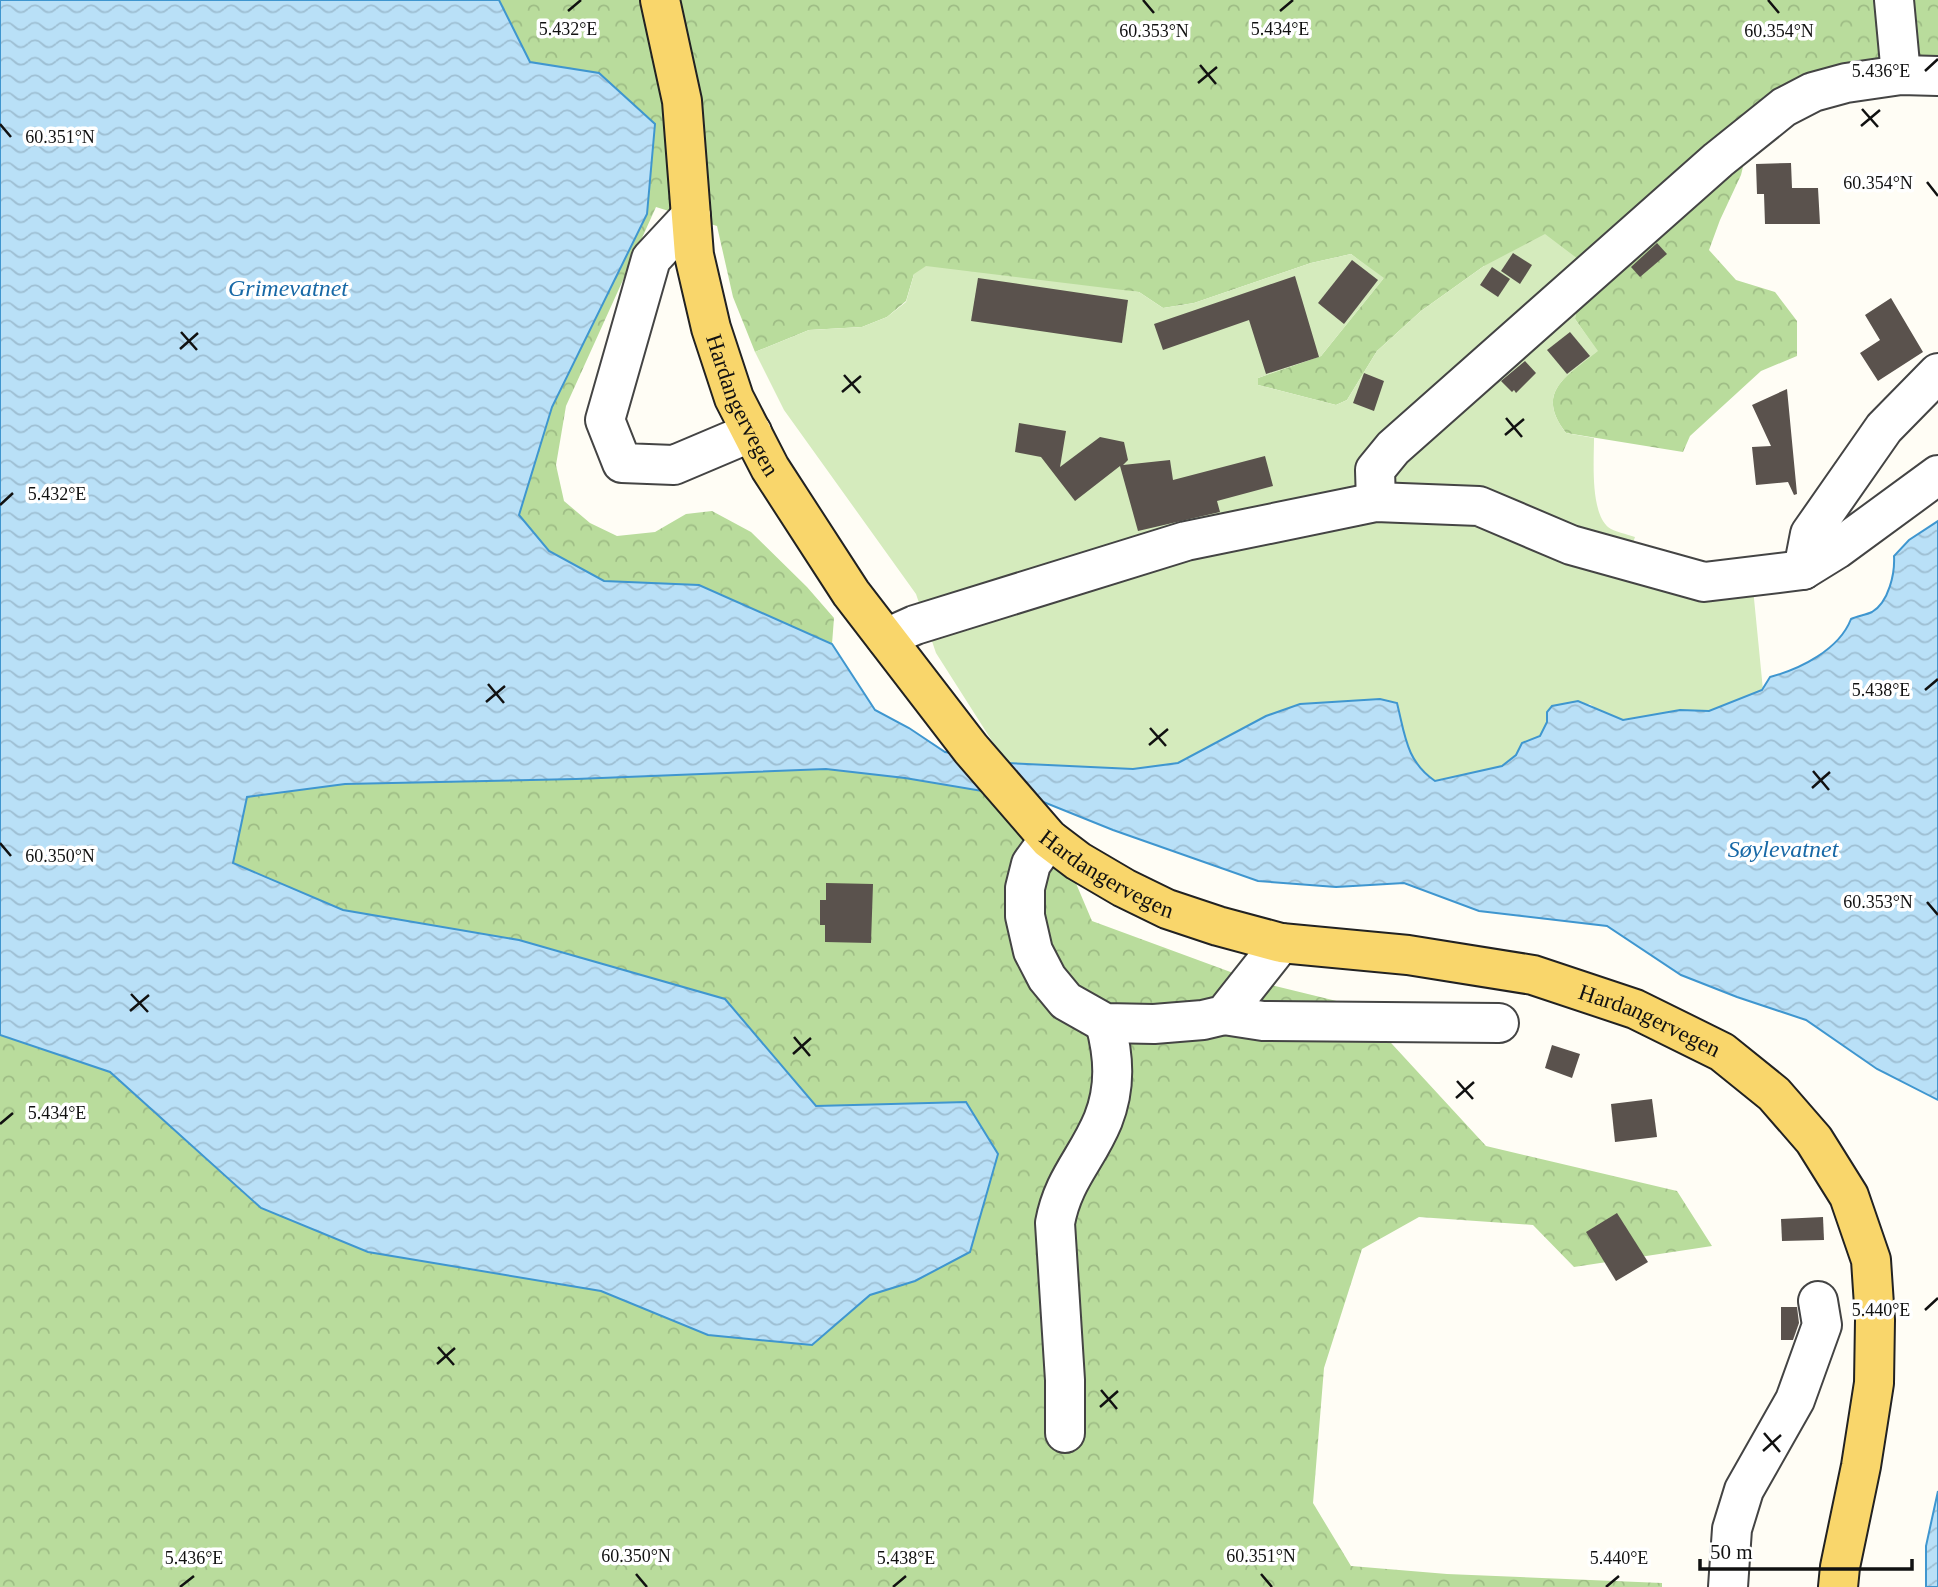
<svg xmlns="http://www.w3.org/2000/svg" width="1938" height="1587" font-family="'Times New Roman',serif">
<defs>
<pattern id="forest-crowns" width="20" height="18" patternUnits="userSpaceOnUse" patternTransform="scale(1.75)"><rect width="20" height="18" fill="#b9dc9c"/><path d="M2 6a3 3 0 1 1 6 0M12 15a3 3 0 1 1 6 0" fill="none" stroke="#9ebc85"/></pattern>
<pattern id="water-waves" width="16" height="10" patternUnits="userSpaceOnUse" patternTransform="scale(1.75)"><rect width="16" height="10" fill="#b9e0f7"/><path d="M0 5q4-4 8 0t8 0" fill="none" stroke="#9ebfd3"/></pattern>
</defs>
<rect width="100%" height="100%" fill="#fffdf5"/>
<g fill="url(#forest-crowns)">
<path d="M 499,0 L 1938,0 L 1938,62 L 1754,121 L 1741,175 L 1720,220 L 1709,250 L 1736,280 L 1775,292 L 1797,321 L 1797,356 L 1761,371 L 1690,436 L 1683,452 L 1566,433 C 1534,392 1567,376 1597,351 L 1575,319 L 1582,262 L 1484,266 L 1421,311 L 1377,351 L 1347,400 L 1336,405 L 1258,385 L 1258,378 L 1321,356 L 1383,279 L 1351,254 L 1311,263 L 1194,303 L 1163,308 L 1139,292 L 914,274 L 906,301 L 887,317 L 862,327 L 809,330 L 755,352 L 733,297 L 717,226 L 656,207 L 566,406 L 556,465 L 564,501 L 590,523 L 617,536 L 655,532 L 686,514 L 712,511 L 751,532 L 807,587 L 834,618 L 832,644 L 699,585 L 604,581 L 549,551 L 519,515 L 552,407 L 647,214 L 655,124 L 599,73 L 530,62 Z"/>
<path d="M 826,769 L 905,778 L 1041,801 L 1092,921 L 1255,981 L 1357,1006 L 1486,1146 L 1677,1191 L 1712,1246 L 1574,1267 L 1533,1225 L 1419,1217 L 1362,1249 L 1324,1368 L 1313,1503 L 1351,1566 L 1447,1574 L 1662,1583 L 1662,1587 L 0,1587 L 0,1035 L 110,1072 L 261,1208 L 368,1252 L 601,1291 L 708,1335 L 812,1345 L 870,1295 L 915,1281 L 970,1252 L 998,1154 L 966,1102 L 816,1106 L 725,999 L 519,940 L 343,910 L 233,863 L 246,797 L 345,784 L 576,779 Z"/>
</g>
<path fill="#d5ebbd" d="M 1545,234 L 1582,262 L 1575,319 L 1598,351 C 1567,376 1534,392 1566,433 L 1594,438 C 1594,461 1590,511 1608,527 C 1614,532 1627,534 1635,537 L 1629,554 L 1751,568 L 1763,690 L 1709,711 L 1680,710 L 1623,720 L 1602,713 L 1590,704 L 1547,712 L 1547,722 L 1540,736 L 1522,743 L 1516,755 L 1502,766 L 1435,781 C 1406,761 1405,736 1397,703 L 1216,744 L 1178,763 L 1133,769 L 1006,763 L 936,653 L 916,594 L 784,410 L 755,352 L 809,330 L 862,327 L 887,317 L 906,302 L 914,274 L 926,266 L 1139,292 L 1163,308 L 1194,303 L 1311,263 L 1351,254 L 1384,278 L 1321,356 L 1258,378 L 1258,385 L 1336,405 L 1347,400 L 1377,351 L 1421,311 L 1484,266 Z"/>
<g fill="url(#water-waves)" stroke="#3f96cf" stroke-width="2">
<path d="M 0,0 L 499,0 L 530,62 L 599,73 L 655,124 L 647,214 L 552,407 L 519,515 L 549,551 L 604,581 L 699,585 L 832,644 L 875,710 L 909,728 L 945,752 L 1006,763 L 1133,769 L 1178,763 L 1266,716 L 1300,704 L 1380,699 L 1397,703 C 1405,735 1406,761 1435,781 L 1502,766 L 1516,755 L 1522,743 L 1540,736 L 1547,722 L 1547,712 L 1552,706 L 1578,701 L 1623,720 L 1680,710 L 1709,711 L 1762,690 L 1770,677 C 1800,669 1839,650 1851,619 C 1857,616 1866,615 1872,612 C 1889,602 1895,573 1894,556 L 1909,540 L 1938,521 L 1938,1100 L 1877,1069 L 1806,1020 L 1737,997 L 1681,975 L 1607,926 L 1479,911 L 1404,883 L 1336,887 L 1258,881 L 1113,830 L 1041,801 L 905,778 L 826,769 L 576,779 L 345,784 L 247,797 L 233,863 L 343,910 L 519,940 L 725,999 L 816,1106 L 966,1102 L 998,1154 L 970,1252 L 915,1281 L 870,1295 L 812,1345 L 708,1335 L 601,1291 L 368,1252 L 261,1208 L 110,1072 L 0,1035 Z"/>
<path d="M 1938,1491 L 1938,1587 L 1926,1587 L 1926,1546 Z"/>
</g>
<g fill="#5a524d">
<path d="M 1791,163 L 1792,188 L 1818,188 L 1820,224 L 1765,224 L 1764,194 L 1757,194 L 1756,164 Z"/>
<path d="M 1657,243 L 1667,254 L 1640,277 L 1631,267 Z"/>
<path d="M 1513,253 L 1532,265 L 1520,284 L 1501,271 Z"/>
<path d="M 1352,260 L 1378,280 L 1344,324 L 1318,303 Z"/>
<path d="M 1492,267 L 1510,279 L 1498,297 L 1480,285 Z"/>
<path d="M 1295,276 L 1319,357 L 1266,374 L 1249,320 L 1163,350 L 1154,324 Z"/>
<path d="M 978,278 L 1128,300 L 1122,343 L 971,321 Z"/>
<path d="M 1891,298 L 1923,352 L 1878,381 L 1860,353 L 1880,340 L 1865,315 Z"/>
<path d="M 1570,332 L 1590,356 L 1567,374 L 1547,350 Z"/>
<path d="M 1525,361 L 1536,373 L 1516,393 L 1514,390 L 1512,392 L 1501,381 Z"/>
<path d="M 1364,373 L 1384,381 L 1374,411 L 1353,403 Z"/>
<path d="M 1787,389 L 1797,494 L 1794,495 L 1788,482 L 1756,485 L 1752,447 L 1771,446 L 1752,405 Z"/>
<path d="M 1019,423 L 1066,431 L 1060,467 L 1100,437 L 1124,442 L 1128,460 L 1123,465 L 1170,460 L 1173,480 L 1265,456 L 1273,486 L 1217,501 L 1220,512 L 1138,531 L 1120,466 L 1075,501 L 1041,457 L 1015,452 Z"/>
<path d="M 826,883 L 873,884 L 871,943 L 825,942 L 825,925 L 820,925 L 820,900 L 826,900 Z"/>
<path d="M 1552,1045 L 1580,1054 L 1572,1078 L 1545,1068 Z"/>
<path d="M 1652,1099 L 1657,1137 L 1615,1142 L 1611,1104 Z"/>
<path d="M 1617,1213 L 1648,1262 L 1616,1281 L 1586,1232 Z"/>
<path d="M 1823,1217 L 1824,1240 L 1782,1241 L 1781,1219 Z"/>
<path d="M 1781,1307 L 1797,1307 L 1799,1323 L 1793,1340 L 1781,1340 Z"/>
</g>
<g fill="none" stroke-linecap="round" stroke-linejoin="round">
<g stroke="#444" stroke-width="42">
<g id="minor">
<path d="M 1894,0 L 1901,75"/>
<path d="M 691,216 L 651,259 L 605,420 L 622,463 L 674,465 L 752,432"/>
<path d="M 1376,502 L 1375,470 L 1393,448 L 1718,160 L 1784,107 L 1813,92 L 1846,83 L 1901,75 L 1938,76"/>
<path d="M 1803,570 L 1810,534 L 1884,428 L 1938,373"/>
<path d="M 886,638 L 915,625 L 1186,541 L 1376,502 L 1479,506 L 1571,545 L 1704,582 L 1803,570 L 1837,549 L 1938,475"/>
<path d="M 1049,839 L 1031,864 L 1025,888 L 1025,916 L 1033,951 L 1047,978 L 1066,1001 L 1105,1023 L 1154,1024 L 1203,1020 L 1224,1015 L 1281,943"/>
<path d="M 1224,1015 L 1263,1021 L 1499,1023"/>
<path d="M 1065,1433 L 1065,1380 L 1055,1223 C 1063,1179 1087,1159 1103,1120 C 1116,1087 1114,1056 1105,1023"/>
<path d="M 1728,1587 L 1732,1529 L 1744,1490 L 1795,1400 L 1822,1325 L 1818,1301"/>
</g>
</g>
<g stroke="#222" stroke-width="42">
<g id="major">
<path id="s1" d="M 660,0 L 682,101 L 694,255 L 711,328 L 734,398 L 770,468 L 851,593 L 971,749 L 1049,839 L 1078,861 L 1124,888 L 1167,909 L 1218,926 L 1281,943 L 1408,955 L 1533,975 L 1635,1009 L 1722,1052 L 1774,1094 L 1814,1140 L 1849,1196 L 1871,1260 L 1875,1320 L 1874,1383 L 1861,1466 L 1840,1567 L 1838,1587"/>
</g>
</g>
<use href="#minor" stroke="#fff" stroke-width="38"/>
<use href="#major" stroke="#f9d66b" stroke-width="38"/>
</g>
<path fill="none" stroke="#111" stroke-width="2.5" d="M 1143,0 L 1154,13M 1768,0 L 1779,13M 568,11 L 581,0M 1280,11 L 1293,0M 1200,65 L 1216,84M 1925,71 L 1938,59M 1198,83 L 1217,67M 1862,109 L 1878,127M 0,124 L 11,137M 1861,126 L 1880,110M 1927,182 L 1938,196M 181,332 L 197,350M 180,349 L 198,333M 844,375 L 860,393M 842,392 L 861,376M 1506,418 L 1522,437M 1505,435 L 1524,419M 0,505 L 13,493M 488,684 L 504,703M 1925,690 L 1938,679M 486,702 L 505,686M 1150,728 L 1166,746M 1149,745 L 1168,729M 1813,771 L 1829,790M 1812,788 L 1830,772M 0,843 L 11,856M 1927,902 L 1938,915M 131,994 L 148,1012M 130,1011 L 149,995M 794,1037 L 810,1056M 793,1054 L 811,1038M 1457,1081 L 1473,1099M 1456,1098 L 1474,1082M 0,1124 L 13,1113M 1925,1310 L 1938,1298M 438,1347 L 454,1365M 437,1364 L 455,1348M 1101,1390 L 1117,1409M 1100,1407 L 1118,1391M 1764,1433 L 1780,1452M 1763,1451 L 1781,1435M 636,1574 L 647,1587M 1261,1574 L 1272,1587M 180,1587 L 194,1576M 893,1587 L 906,1576M 1606,1587 L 1619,1576"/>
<g text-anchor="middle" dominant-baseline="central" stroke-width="7" stroke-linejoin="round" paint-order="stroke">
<g font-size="23" fill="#111" stroke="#fff">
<text stroke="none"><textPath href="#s1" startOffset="416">Hardangervegen</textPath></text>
<text stroke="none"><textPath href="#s1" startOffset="1018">Hardangervegen</textPath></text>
<text stroke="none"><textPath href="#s1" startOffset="1586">Hardangervegen</textPath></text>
</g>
<g font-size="24" font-style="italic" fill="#1768a6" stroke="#fff">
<text x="288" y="288">Grimevatnet</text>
<text x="1783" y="849">Søylevatnet</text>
</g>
</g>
<g font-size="18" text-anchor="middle" fill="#111" stroke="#fff" stroke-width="7" stroke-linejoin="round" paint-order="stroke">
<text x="568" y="35">5.432°E</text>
<text x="1280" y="35">5.434°E</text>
<text x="1779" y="37">60.354°N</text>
<text x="1154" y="37">60.353°N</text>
<text x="1881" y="77">5.436°E</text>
<text x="60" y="143">60.351°N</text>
<text x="1878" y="189">60.354°N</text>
<text x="57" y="500">5.432°E</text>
<text x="1881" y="696">5.438°E</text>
<text x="60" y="862">60.350°N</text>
<text x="1878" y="908">60.353°N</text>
<text x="57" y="1119">5.434°E</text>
<text x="1881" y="1316">5.440°E</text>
<text x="636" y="1562">60.350°N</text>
<text x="1261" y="1562">60.351°N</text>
<text x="194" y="1564">5.436°E</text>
<text x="906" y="1564">5.438°E</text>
<text x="1619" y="1564">5.440°E</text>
</g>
<path d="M1700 1559v10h212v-10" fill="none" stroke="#111111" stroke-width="3.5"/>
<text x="1710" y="1559" font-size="21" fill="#111111" stroke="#ffffff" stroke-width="5" paint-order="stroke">50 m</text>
</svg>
